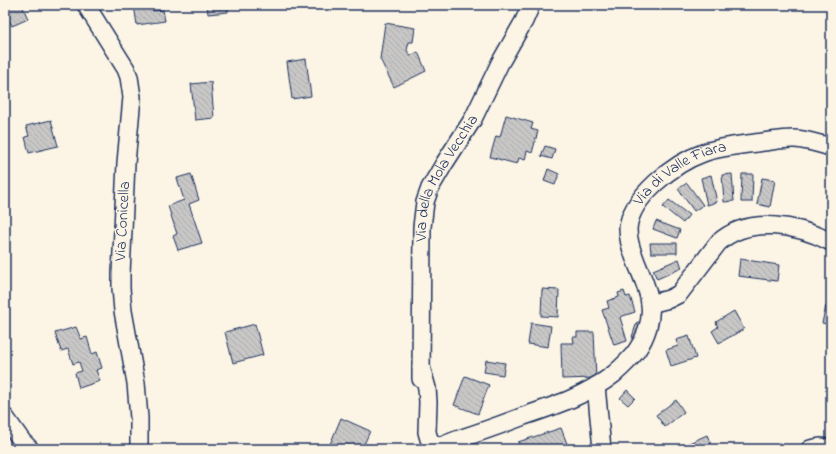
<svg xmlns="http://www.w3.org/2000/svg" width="836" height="454" font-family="'Indie Flower',sans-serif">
<defs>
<pattern id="building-back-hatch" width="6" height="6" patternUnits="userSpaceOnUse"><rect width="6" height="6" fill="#c8c7c6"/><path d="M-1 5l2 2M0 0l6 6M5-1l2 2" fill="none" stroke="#ababac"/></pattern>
</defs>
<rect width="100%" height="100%" fill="#fcf5e5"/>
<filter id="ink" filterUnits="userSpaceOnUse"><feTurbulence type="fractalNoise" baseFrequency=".025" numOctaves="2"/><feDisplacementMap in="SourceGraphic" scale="8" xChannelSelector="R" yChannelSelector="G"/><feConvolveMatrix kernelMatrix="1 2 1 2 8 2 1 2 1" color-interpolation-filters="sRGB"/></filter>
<g filter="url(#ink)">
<g fill="url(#building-back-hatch)" stroke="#1b2f5e">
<path d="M 5,5 L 22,5 L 28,19 L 12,26 L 8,18 L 5,19 Z"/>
<path d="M 134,5 L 152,5 L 153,11 L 163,10 L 165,21 L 137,25 Z"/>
<path d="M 207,5 L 236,5 L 228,6 L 228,12 L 208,14 Z"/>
<path d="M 385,23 L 415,28 L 413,42 L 409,42 L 407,50 L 410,56 L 418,52 L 426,71 L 394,87 L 380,59 Z"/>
<path d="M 306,59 L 311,96 L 292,99 L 287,62 Z"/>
<path d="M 211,82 L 214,118 L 195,120 L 191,84 Z"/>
<path d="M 506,115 L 533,123 L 531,129 L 538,131 L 532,153 L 527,151 L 525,160 L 519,158 L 517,164 L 490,157 L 496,136 L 500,137 Z"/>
<path d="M 51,120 L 58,146 L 29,153 L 25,137 L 29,136 L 26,126 Z"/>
<path d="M 545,146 L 555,149 L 552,159 L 541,156 Z"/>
<path d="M 548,169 L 559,174 L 555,185 L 544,181 Z"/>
<path d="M 191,174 L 199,200 L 189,204 L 202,243 L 178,250 L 173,236 L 177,234 L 168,206 L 184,200 L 177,178 Z"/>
<path d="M 732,174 L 734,201 L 724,202 L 722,175 Z"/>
<path d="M 742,174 L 753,174 L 752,202 L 741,202 Z"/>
<path d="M 711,175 L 717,202 L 707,205 L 701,178 Z"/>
<path d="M 762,178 L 775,180 L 770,207 L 757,204 Z"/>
<path d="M 687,183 L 703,205 L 694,211 L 678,189 Z"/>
<path d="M 669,200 L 689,215 L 683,223 L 663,207 Z"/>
<path d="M 656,221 L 680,230 L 677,238 L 653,229 Z"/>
<path d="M 650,243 L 677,243 L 677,253 L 651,253 Z"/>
<path d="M 679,259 L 682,268 L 657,279 L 653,270 Z"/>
<path d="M 740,259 L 779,265 L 777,281 L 738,276 Z"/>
<path d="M 542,289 L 559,290 L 558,317 L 541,316 Z"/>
<path d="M 624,291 L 626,297 L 630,296 L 635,312 L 620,317 L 627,341 L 614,345 L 602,310 L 609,308 L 607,301 L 619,297 L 618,293 Z"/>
<path d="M 826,306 L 831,307 L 831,325 L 822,323 Z"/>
<path d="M 734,311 L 744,329 L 719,343 L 712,331 L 718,327 L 716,322 Z"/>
<path d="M 637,322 L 642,323 L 637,339 L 632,337 Z"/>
<path d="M 531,323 L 551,326 L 548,347 L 528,344 Z"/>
<path d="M 255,324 L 263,355 L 233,363 L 225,332 Z"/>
<path d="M 76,327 L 81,339 L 87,337 L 92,354 L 97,352 L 102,368 L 96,370 L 100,381 L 79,388 L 75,373 L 82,371 L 79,362 L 73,364 L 68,349 L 61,351 L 55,333 Z"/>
<path d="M 577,332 L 594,332 L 596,378 L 562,379 L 561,343 L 574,343 L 573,337 L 577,337 Z"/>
<path d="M 689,336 L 696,358 L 671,366 L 666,350 L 678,346 L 676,340 Z"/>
<path d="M 486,360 L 505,363 L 503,375 L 484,372 Z"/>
<path d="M 465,376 L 489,385 L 478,414 L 454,405 Z"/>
<path d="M 627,390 L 635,398 L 628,405 L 620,398 Z"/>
<path d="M 676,400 L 684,412 L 665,427 L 656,415 Z"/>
<path d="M 341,418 L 370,431 L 362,449 L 328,449 Z"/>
<path d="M 561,428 L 569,449 L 521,449 L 518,442 Z"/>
<path d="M 707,435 L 713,449 L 679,449 L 678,448 Z"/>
</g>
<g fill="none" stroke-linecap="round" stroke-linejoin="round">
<g stroke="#1b2f5e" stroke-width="20">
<g id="minor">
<path d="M 86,5 L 126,69 L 129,77 L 132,97 L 126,163 L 121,274 L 121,288 L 123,311 L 136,383 L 139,418 L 139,449"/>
<path d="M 650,304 L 669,299 L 679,294 L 718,243 C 748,215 798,225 831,242"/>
<path id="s1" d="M 421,367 L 427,388 L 428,402 L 427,432 L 429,439 L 434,445 L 441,446 L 459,439 C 481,432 503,424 524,416 C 557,405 587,395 614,374 C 622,367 631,359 637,350 C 646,337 652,320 650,304 C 649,289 640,273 635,259 C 631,249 628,240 628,229 C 630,197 675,163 703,153 C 722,146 743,145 763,142 C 772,141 783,139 793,139 C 806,139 818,144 831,147"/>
<path id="s2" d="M 421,379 L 422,227 L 425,202 L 430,188 L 444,164 L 473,119 L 500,63 L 524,21 L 531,5"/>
<path d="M 596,386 L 602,449"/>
<path d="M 5,417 L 22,441 L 30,449"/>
<path d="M 810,449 L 820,447 L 831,448"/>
</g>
</g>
<use href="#minor" stroke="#fcf5e5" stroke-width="17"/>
</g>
</g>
<g text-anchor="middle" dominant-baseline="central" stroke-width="3" stroke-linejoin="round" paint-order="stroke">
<g font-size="16" fill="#1b2f5e" stroke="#fcf5e5">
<text stroke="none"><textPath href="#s1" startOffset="518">Via di Valle Fiara</textPath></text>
<text stroke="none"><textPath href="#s2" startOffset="207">Via della Mola Vecchia</textPath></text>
<text transform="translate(123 221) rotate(-87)">Via Conicella</text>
</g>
</g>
<rect width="836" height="454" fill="none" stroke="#fcf5e5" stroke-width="20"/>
<rect x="10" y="10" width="816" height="434" fill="none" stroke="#1b2f5e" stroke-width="1.5" filter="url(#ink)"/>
</svg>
